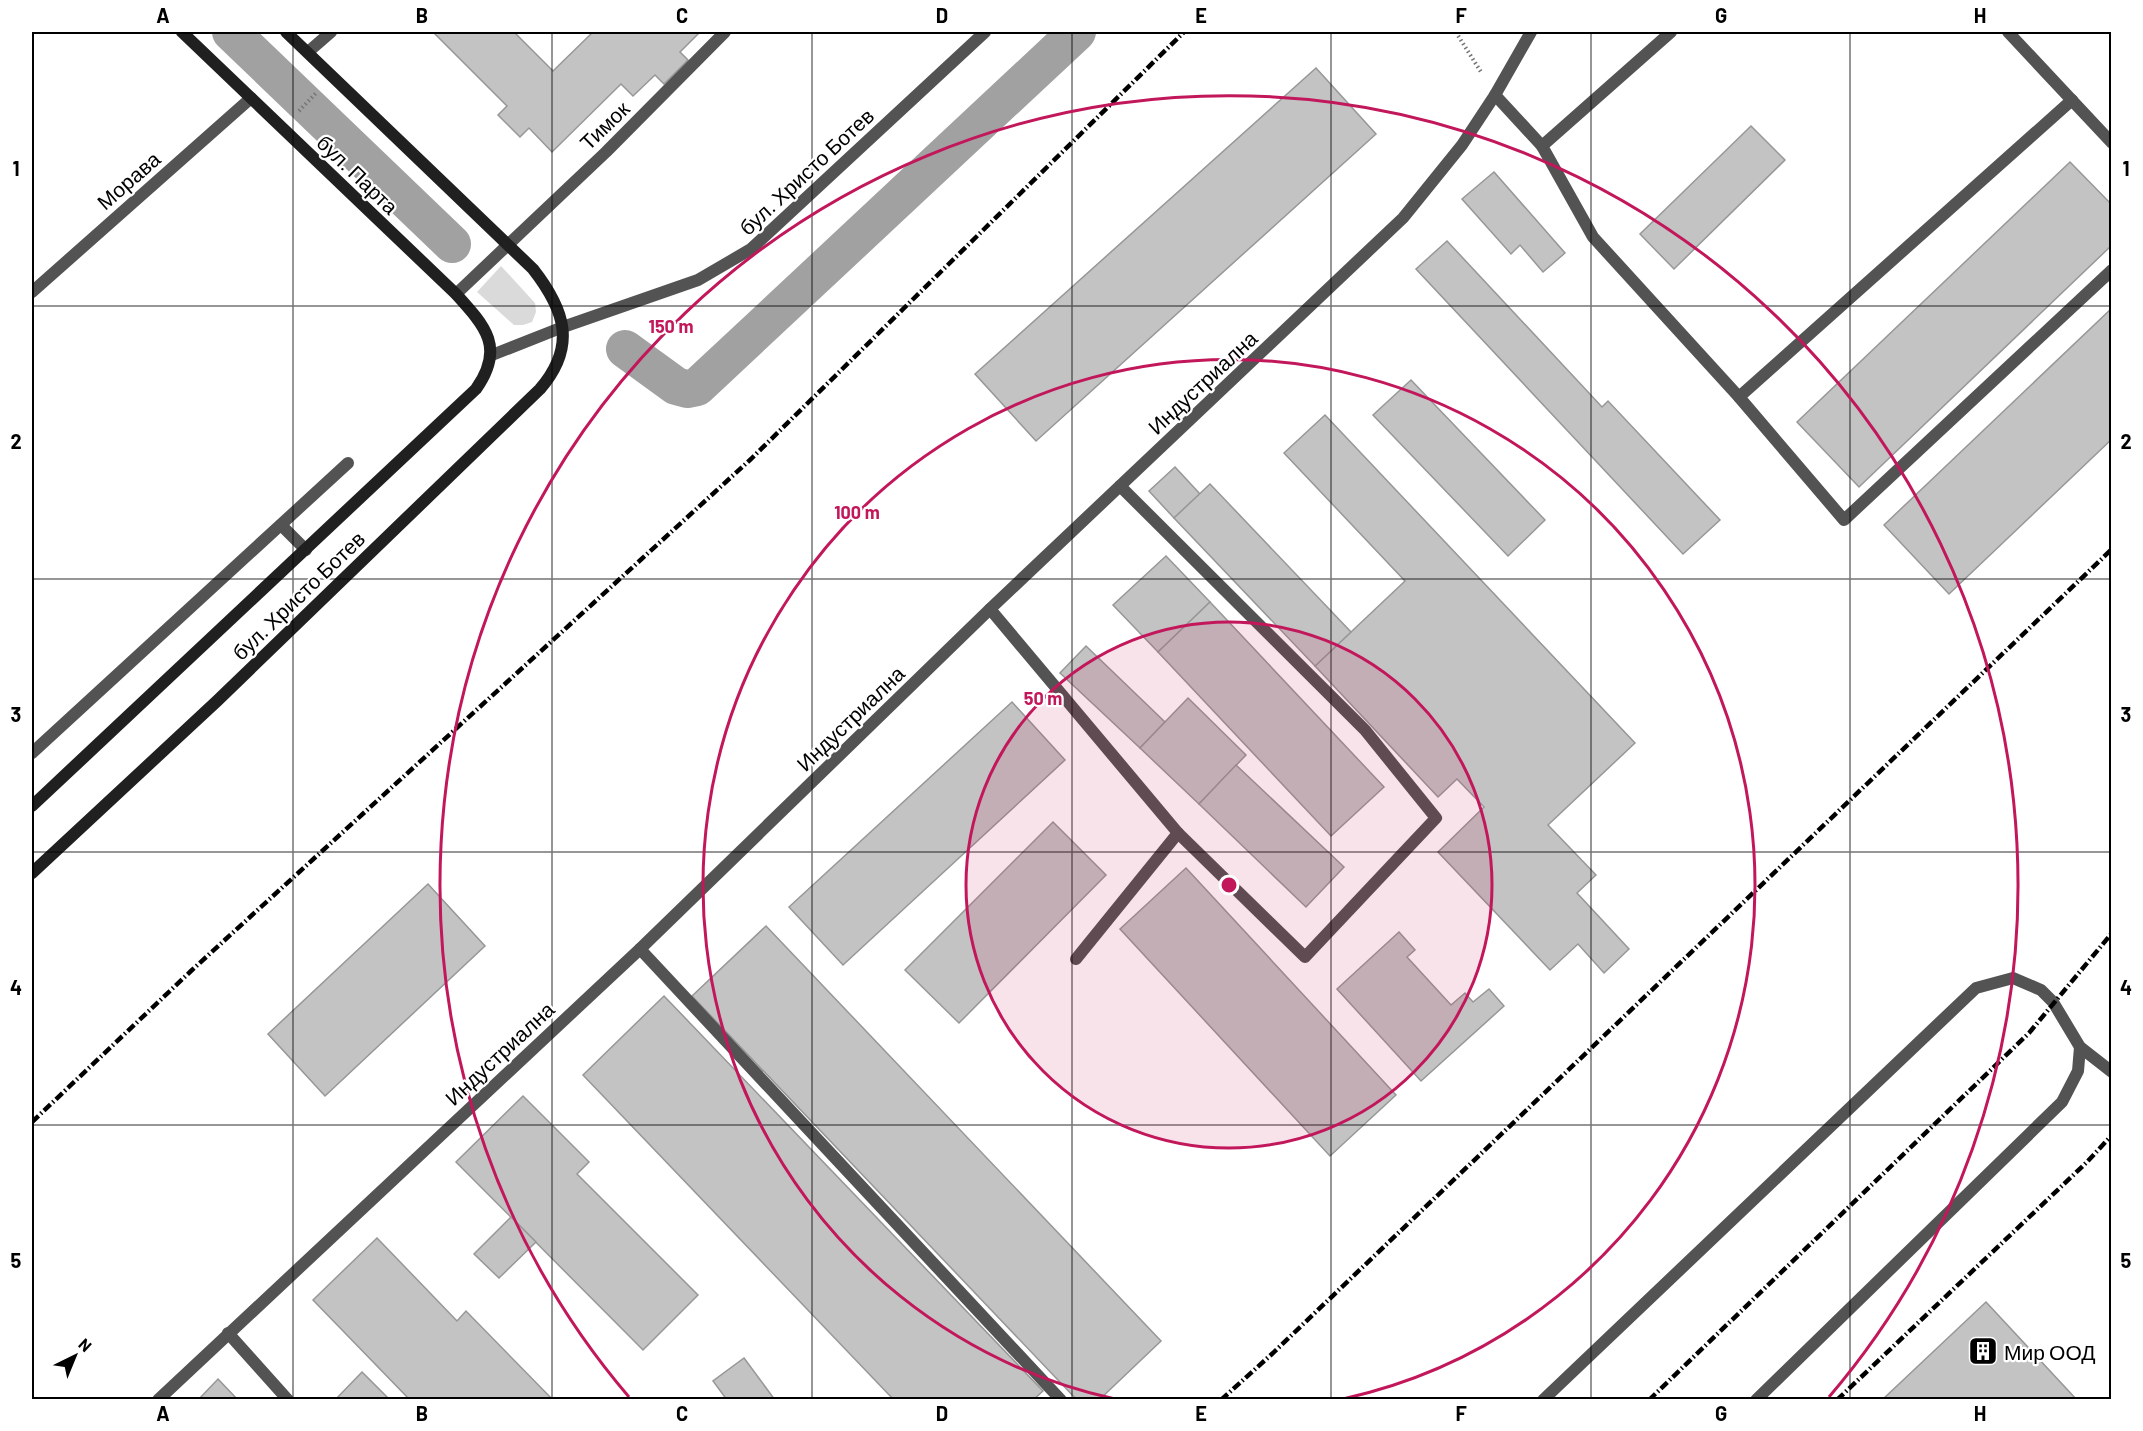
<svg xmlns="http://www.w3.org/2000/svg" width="2143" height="1431" font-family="Barlow,sans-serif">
<rect width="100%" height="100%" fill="#fff"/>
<path fill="#dadada" d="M 501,266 L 535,303 L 536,312 L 532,322 L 523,325 L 514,325 L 477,292 Z"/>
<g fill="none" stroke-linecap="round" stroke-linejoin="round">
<g stroke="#a1a1a1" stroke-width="38">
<path d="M 231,32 L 452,244"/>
<path d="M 625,349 L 676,386 L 687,389 L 697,387 L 1077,32"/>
</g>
</g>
<g fill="#c3c3c3" stroke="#979797" stroke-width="1.5">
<path d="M 433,32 L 514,32 L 553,71 L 593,32 L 700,32 L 680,52 L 688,60 L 664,84 L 655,75 L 633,96 L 621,84 L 552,152 L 529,128 L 520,137 L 498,115 L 507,106 Z"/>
<path d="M 1316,68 L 1376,134 L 1036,441 L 975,374 Z"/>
<path d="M 1751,126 L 1785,160 L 1674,269 L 1640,234 Z"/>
<path d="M 2070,162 L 2112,205 L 2112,245 L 1859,487 L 1797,422 Z"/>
<path d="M 1494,172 L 1565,253 L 1543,272 L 1520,245 L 1511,254 L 1462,199 Z"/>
<path d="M 1447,241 L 1602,407 L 1608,401 L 1720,520 L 1683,554 L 1416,269 Z"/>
<path d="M 2112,308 L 2112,439 L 1949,594 L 1884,525 Z"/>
<path d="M 1411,380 L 1545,520 L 1508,556 L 1373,415 Z"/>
<path d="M 1325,415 L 1635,743 L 1548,825 L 1596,875 L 1577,893 L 1629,949 L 1604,973 L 1578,944 L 1550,970 L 1438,852 L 1484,807 L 1457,779 L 1438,797 L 1315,666 L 1405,581 L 1284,453 Z"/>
<path d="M 1175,467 L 1200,494 L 1174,518 L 1149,491 Z"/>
<path d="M 1210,484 L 1351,632 L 1315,666 L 1174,518 Z"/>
<path d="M 1166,556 L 1210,602 L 1158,652 L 1113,605 Z"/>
<path d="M 1210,602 L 1384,787 L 1331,836 L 1158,652 Z"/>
<path d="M 1086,646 L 1165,722 L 1140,748 L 1060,673 Z"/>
<path d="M 1188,698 L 1246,755 L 1199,804 L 1140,748 Z"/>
<path d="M 1012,702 L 1065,760 L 843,965 L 789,907 Z"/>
<path d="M 1236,765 L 1344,867 L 1306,907 L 1199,804 Z"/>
<path d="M 1053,822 L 1106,875 L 959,1023 L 905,970 Z"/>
<path d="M 1186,868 L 1396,1095 L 1330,1156 L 1120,929 Z"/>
<path d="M 428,884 L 485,946 L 325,1096 L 268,1034 Z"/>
<path d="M 766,926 L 1161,1341 L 1099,1400 L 1077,1400 L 692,996 Z"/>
<path d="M 1399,932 L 1415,950 L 1407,957 L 1451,1005 L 1465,993 L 1473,1002 L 1489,989 L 1504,1006 L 1421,1081 L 1337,989 Z"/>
<path d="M 664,996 L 1043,1391 L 1033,1400 L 894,1400 L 583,1075 Z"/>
<path d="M 523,1096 L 589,1162 L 577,1174 L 698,1295 L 643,1350 L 456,1162 Z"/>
<path d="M 511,1217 L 536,1242 L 499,1278 L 474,1254 Z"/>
<path d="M 377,1238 L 457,1321 L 466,1311 L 553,1400 L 410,1400 L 313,1300 Z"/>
<path d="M 1986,1302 L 2077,1400 L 1882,1400 Z"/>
<path d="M 744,1358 L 775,1400 L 727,1400 L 713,1381 Z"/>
<path d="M 362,1372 L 390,1400 L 335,1400 Z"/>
<path d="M 218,1379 L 238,1400 L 198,1400 Z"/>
</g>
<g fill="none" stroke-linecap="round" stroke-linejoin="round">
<g stroke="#757575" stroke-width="4" stroke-dasharray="1.5 3" stroke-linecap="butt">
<path d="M 1458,32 L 1457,34 L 1481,72"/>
<path d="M 299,111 L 317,92"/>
</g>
<g stroke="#535353" stroke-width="12">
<path d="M 1671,32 L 1542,146 L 1593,237 L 1739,397 L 1844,520 L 2112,270"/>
<path d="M 2008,32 L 2112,143"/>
<path d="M 1495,95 L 1542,146"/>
<path d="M 1739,397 L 2072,100"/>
<path d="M 281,525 L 306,550"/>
<path d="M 990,609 L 1178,833 L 1305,957 L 1436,818 L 1365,730 L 1120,486"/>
<path d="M 32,753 L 348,463"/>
<path d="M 640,949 L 1061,1400"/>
<path d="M 1076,959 L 1178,833"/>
<path d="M 228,1333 L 288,1400"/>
<path d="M 1543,1400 L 1976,988 L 2013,978 L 2041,990 L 2053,1002 L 2080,1047 L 2112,1072"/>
<path d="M 1756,1400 L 2062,1102 L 2078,1071 L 2080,1047"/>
</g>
<g stroke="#535353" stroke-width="12">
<path d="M 308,52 L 331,32"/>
<path d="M 32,292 L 251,98"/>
<path d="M 456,294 L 606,152 L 725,32"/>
<path d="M 492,355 L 563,327 L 698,280 L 751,249 L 985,32"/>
<path d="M 158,1400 L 640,949 L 990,609 L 1403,218 L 1462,145 L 1495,95 L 1531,32"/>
</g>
<g stroke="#202020" stroke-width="12">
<path d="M 32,806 L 476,389 C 505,348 486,327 456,294 L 182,32"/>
<path d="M 32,873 L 217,701 L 540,389 C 577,346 565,310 533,269 L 286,32"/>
</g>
<g stroke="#000" stroke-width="4.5" stroke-dasharray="9 3 1.5 3" stroke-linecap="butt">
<path d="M 32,1122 L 192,970 L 751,459 L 1184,32"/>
<path d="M 1221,1400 L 1273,1353 L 2112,549"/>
<path d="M 1649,1400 L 2029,1033 L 2112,933"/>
<path d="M 1837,1400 L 2087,1162 L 2112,1135"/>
</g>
</g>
<path fill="none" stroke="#000" stroke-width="1.5" stroke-opacity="0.55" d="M 293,32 L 293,1400M 552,32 L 552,1400M 812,32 L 812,1400M 1072,32 L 1072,1400M 1331,32 L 1331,1400M 1591,32 L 1591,1400M 1850,32 L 1850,1400M 32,306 L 2112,306M 32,579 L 2112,579M 32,852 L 2112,852M 32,1125 L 2112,1125"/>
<circle cx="1229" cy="885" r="263" fill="#c2185b" fill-opacity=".12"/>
<g fill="none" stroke="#c2185b" stroke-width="3">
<circle cx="1229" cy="885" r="263"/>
<path d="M1115 1399A526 526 0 1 1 1343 1399"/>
<path d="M629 1397A789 789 0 1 1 1829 1397"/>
</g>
<defs>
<g id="building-square" transform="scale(1.5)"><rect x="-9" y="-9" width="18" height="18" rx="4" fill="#000" stroke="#fff"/><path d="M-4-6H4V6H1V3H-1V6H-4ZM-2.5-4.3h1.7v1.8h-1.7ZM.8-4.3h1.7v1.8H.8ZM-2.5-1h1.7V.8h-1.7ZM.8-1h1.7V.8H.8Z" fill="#fff"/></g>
</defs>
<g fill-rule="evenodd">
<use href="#building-square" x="1983" y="1351"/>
</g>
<g text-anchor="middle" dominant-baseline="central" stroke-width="4.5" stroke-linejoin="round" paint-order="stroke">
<g font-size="21" fill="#000" stroke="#fff">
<text transform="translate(604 125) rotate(-44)">Тимок</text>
<text transform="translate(806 171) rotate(-43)">бул. Христо Ботев</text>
<text transform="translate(358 174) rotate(44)">бул. Парта</text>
<text transform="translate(128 180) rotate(-41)">Морава</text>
<text transform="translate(1202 382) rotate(-43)">Индустриална</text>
<text transform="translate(298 595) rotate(-44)">бул. Христо Ботев</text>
<text transform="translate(850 718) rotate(-44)">Индустриална</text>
<text transform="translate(499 1053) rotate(-43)">Индустриална</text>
</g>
<g font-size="21" fill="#000" stroke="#fff" text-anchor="start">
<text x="2004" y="1351">Мир ООД</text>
</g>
</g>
<circle cx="1229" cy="885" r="9" fill="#c2185b" stroke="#fff" stroke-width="3"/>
<g font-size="18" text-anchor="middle" font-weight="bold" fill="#c2185b" stroke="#fff" stroke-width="4.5" stroke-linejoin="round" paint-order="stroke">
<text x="671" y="333">150 m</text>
<text x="857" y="519">100 m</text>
<text x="1043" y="705">50 m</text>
</g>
<rect width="2143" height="1431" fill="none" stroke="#ffffff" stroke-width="66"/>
<g transform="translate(75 1356) rotate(43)" stroke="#ffffff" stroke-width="4.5" paint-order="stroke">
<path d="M0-4.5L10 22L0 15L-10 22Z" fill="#000000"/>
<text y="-9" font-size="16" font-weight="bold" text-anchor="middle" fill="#000000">N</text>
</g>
<rect x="33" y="33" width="2077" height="1365" fill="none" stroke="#000" stroke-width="2"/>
<g font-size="20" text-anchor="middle" font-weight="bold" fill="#000">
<text x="163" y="23">A</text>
<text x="422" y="23">B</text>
<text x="682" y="23">C</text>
<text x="942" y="23">D</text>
<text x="1201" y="23">E</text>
<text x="1461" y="23">F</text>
<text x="1721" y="23">G</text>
<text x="1980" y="23">H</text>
<text x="16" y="176">1</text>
<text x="2126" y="176">1</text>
<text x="16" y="449">2</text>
<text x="2126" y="449">2</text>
<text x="16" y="722">3</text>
<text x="2126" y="722">3</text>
<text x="16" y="995">4</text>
<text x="2126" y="995">4</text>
<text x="16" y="1268">5</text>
<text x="2126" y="1268">5</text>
<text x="163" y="1421">A</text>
<text x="422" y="1421">B</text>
<text x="682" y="1421">C</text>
<text x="942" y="1421">D</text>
<text x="1201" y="1421">E</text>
<text x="1461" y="1421">F</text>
<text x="1721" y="1421">G</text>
<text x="1980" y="1421">H</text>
</g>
</svg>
